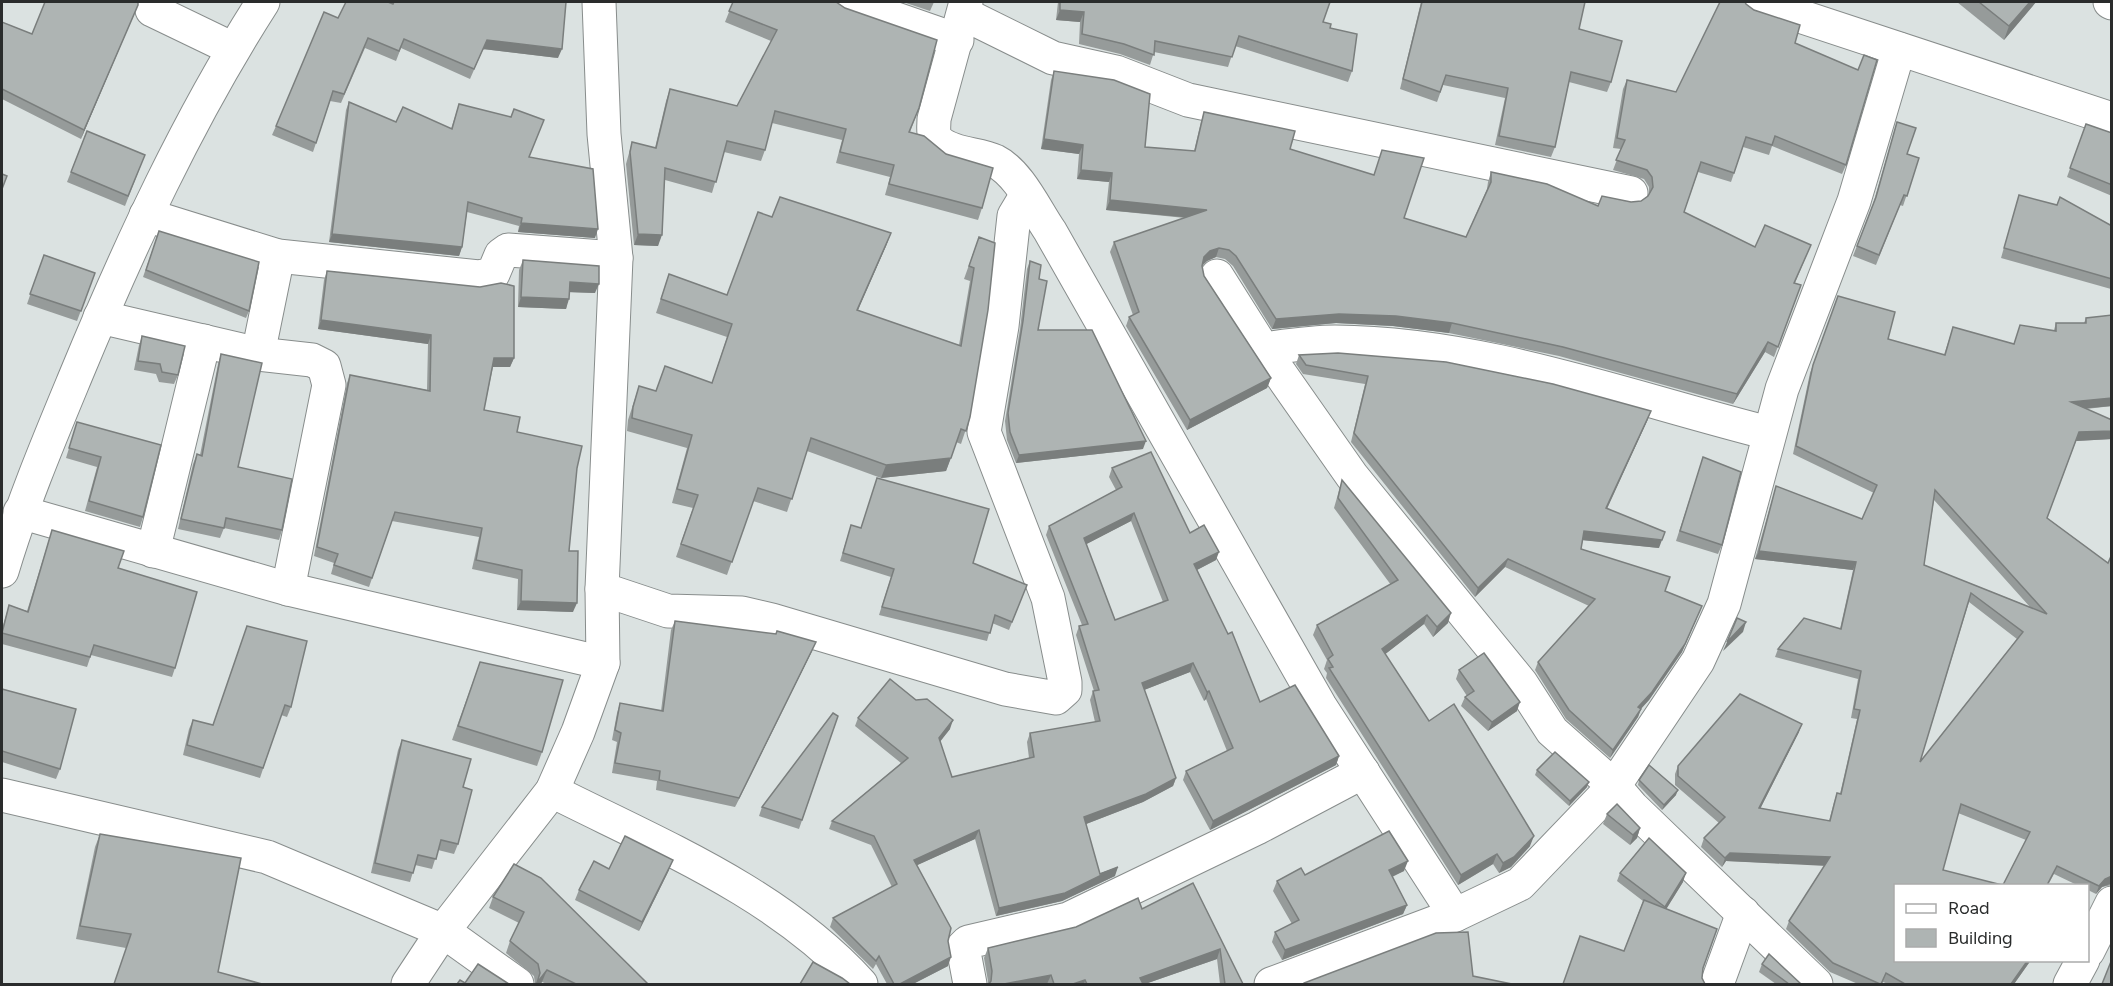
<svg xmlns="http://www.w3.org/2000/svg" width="2113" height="986" font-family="Figtree,sans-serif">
<rect width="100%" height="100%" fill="#dbe2e1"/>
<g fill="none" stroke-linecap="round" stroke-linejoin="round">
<g stroke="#888d8c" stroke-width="35">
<g id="minor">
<path d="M 156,2 L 152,10 L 233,49"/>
<path d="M 847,2 L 957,40"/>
<path d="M 966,2 L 934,119 C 934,127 932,135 938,141 C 952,155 978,153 995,161 C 1019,173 1035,209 1050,231 L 1320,706 L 1455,915"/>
<path d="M 2110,2 L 2112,3"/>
<path d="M 964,14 L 1053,58 L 1116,72 L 1188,100 L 1631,193"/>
<path d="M 146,215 L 278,256 L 479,277 L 493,274 L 501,255 L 508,250 L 616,258"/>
<path d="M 1217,276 L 1263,349 L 1352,476 L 1521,683 L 1552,731 L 1614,786 L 1632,807 L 1816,984"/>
<path d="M 100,317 L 258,354 L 312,360 L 324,366 L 329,385 L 288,589"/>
<path d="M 1263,349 C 1286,346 1311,342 1335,342 C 1484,343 1626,397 1769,433"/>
<path d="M 258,354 L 278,256"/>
<path d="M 20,512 L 288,589 L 603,663"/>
<path d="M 153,551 L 204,341"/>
<path d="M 602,589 L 668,611 L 742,613 L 772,620 L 1005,689 L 1056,698 L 1065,690 L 1065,682 L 1048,598 L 984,432 L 1002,326 L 1014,216 L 1026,196"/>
<path d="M 552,791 C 661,846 778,893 861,984"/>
<path d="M 2,795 L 267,857 L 443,931 L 517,984"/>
<path d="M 2088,951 L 2112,903"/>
<path d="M 970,984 L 963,947 L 968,942 L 1068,919 L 1257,828 L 1363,772"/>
<path d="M 1271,984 L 1455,915 L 1520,884 L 1614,786 L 1698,661 L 1724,604 L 1782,389 L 1854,201 L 1899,49"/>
<path d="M 1717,984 L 1743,913"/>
<path d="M 2070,984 L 2083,960"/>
</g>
</g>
<g stroke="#888d8c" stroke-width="35">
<g id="tertiary">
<path d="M 1757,2 L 2112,119"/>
<path d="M 2,571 C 22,504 49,440 76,375 C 129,247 188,119 263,2"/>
<path d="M 408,984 L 443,931 L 552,791 L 578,732 L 603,663 L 602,589 L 616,258 L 604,134 L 599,2"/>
</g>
</g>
<use href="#minor" stroke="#fff" stroke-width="33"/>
<use href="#tertiary" stroke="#fff" stroke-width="33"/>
</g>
<g fill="#969b9a" fill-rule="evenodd">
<path d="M 733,2 L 919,108 L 910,132 L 982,208 L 978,220 L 885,195 L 890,177 L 836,163 L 842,140 L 772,123 L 765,150 L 761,161 L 724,152 L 712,193 L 665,180 L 658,246 L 634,245 L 626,164 L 632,142 L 655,148 L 666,101 L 670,89 L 737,106 L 771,41 L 725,22 Z"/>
<path d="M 903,2 L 934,2 L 930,11 Z"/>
<path d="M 1058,2 L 1330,2 L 1323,22 L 1330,28 L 1352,71 L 1348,82 L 1235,46 L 1228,67 L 1154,52 L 1150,65 L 1120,54 L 1079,44 L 1080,22 L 1056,20 Z"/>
<path d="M 1421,2 L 1585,2 L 1579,29 L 1611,82 L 1607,92 L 1569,82 L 1555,147 L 1551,157 L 1495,145 L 1505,98 L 1443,85 L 1437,102 L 1400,89 Z"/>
<path d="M 1957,2 L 2036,2 L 2004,40 Z"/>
<path d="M 393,4 L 558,58 L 483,49 L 470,79 L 401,48 L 396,61 L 365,48 L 341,103 L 330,101 L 313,152 L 272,135 L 276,126 L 338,18 Z"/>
<path d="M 1746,4 L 1795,43 L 1846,165 L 1842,174 L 1772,146 L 1769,155 L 1743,147 L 1731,182 L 1698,172 L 1684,212 L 1755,247 L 1811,245 L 1795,283 L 1801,285 L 1774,357 L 1765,352 L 1733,404 L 1559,356 L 1449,333 L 1393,326 L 1336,323 L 1272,329 L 1233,266 L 1225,259 L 1216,257 L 1207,261 L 1202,265 L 1204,276 L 1271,378 L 1267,388 L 1187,430 L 1126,326 L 1129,317 L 1133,315 L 1110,252 L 1114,242 L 1185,218 L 1106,210 L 1109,182 L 1077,179 L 1079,154 L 1041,149 L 1051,80 L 1054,71 L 1145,147 L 1194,151 L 1201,122 L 1204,112 L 1290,149 L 1404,218 L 1466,237 L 1487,189 L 1488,182 L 1491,172 L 1598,206 L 1641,201 L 1648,196 L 1649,194 L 1649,187 L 1644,179 L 1613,170 L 1621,149 L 1613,148 L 1623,89 L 1627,80 L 1676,92 Z"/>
<path d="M 138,5 L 81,139 L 2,99 L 2,22 L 32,34 Z"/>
<path d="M 349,102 L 396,122 L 451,129 L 459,104 L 530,157 L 595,238 L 518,232 L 519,226 L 467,212 L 462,247 L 459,256 L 329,242 L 346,110 Z"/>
<path d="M 1897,122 L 1907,154 L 1919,158 L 1903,206 L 1900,205 L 1876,265 L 1853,256 L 1873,204 Z"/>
<path d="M 2086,124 L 2112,133 L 2112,196 L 2067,177 Z"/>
<path d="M 87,131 L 141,165 L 125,206 L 67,182 Z"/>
<path d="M 2019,195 L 2112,226 L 2111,289 L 2001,258 Z"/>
<path d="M 772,217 L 891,233 L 886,246 L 857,311 L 959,345 L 970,281 L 964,279 L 979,237 L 970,417 L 961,444 L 956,442 L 946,471 L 881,478 L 807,451 L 787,512 L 753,501 L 727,575 L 676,557 L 693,508 L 672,503 L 687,448 L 627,431 L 628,420 L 639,386 L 656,391 L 712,383 L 727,337 L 656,313 L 669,274 L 727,295 Z"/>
<path d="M 159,231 L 249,311 L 246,318 L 143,277 Z"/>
<path d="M 44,255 L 95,273 L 77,321 L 27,304 Z"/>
<path d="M 523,260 L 595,293 L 569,292 L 566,309 L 518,307 L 519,270 Z"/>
<path d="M 1030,261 L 1039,279 L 1038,330 L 1143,449 L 1016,463 L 1007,440 L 1005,421 L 1020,329 L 1027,269 Z"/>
<path d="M 327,271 L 514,358 L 510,367 L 493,367 L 484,410 L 517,432 L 577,468 L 569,551 L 573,612 L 517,610 L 518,579 L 472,569 L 479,537 L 392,521 L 369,587 L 331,574 L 334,563 L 314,556 L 347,383 L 350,375 L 427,390 L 428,344 L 318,329 L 324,280 Z"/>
<path d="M 1838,296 L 1888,339 L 1944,355 L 1953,327 L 2014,344 L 2054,330 L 2056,323 L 2084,323 L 2086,318 L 2112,315 L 2112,406 L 2086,409 L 2112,420 L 2112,439 L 2076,441 L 2047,518 L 2108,563 L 2112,554 L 2112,885 L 2102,887 L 2096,894 L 2088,890 L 2088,885 L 2077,885 L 2054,874 L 2048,885 L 2003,885 L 2026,840 L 1958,813 L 1896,960 L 2031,960 L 2014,984 L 1888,984 L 1883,982 L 1882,984 L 1858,984 L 1830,972 L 1786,929 L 1789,921 L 1825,865 L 1726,861 L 1722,867 L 1701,847 L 1704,838 L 1719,823 L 1675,785 L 1675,774 L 1678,766 L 1799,732 L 1760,809 L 1829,821 L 1834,802 L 1837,793 L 1840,794 L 1857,719 L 1851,718 L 1858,679 L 1775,657 L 1778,649 L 1840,629 L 1853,570 L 1755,559 L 1776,486 L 1862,519 L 1874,493 L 1793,454 L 1810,373 ZM 1934,500 L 2030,607 L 1924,565 ZM 1969,602 L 2017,639 L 1920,762 Z"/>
<path d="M 142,336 L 178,375 L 174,384 L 159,382 L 156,374 L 134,370 L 139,345 Z"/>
<path d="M 221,354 L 238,467 L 282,530 L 279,540 L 224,528 L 220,538 L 178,529 L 193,464 L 197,454 L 200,455 L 218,364 Z"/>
<path d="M 1299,355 L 1648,419 L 1607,509 L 1659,548 L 1583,540 L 1581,549 L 1665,591 L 1702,606 L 1682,652 L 1649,700 L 1641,709 L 1638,717 L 1610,758 L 1566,719 L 1535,670 L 1538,662 L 1589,606 L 1505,567 L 1475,597 L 1351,442 L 1365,384 L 1303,374 L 1296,364 Z"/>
<path d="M 77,422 L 143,517 L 140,527 L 85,511 L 97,467 L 66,458 Z"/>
<path d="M 1700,467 L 1722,545 L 1718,554 L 1676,541 Z"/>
<path d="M 1112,468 L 1190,533 L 1216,560 L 1197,570 L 1260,702 L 1339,756 L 1336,765 L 1210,830 L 1183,780 L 1186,771 L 1227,751 L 1206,699 L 1204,701 L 1190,672 L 1144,690 L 1176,778 L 1173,786 L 1143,802 L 1086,824 L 1100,874 L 1115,876 L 1062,901 L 996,916 L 975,839 L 917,865 L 948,941 L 948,966 L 913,984 L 887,984 L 876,964 L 873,969 L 830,927 L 833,918 L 892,887 L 871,845 L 829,829 L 832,821 L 901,763 L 855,726 L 858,718 L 950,729 L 940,741 L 952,777 L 1029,758 L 1027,742 L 1030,733 L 1095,722 L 1090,700 L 1093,691 L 1094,691 L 1076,635 L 1079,626 L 1082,625 L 1046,535 L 1049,526 L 1116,490 L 1109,477 ZM 1131,521 L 1163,602 L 1115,620 L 1086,544 Z"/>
<path d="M 1342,480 L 1448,623 L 1433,637 L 1424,624 L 1385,654 L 1429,721 L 1530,846 L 1511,867 L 1499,873 L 1493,864 L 1458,885 L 1326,678 L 1327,673 L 1324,669 L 1327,660 L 1313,635 L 1317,625 L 1391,585 L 1334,508 Z"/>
<path d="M 851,525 L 973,563 L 1027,585 L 1009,630 L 992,623 L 987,641 L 879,615 L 891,577 L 840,561 Z"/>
<path d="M 52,530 L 118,568 L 175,668 L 172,677 L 91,655 L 87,667 L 2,644 L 2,629 L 9,605 L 27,611 Z"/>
<path d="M 675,621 L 812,651 L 735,807 L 656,790 L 657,781 L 612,773 L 617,742 L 612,740 L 617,713 L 620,703 L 661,711 L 671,630 Z"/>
<path d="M 247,626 L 291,707 L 287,717 L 281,715 L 260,778 L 183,755 L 189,729 L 193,720 L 213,725 Z"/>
<path d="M 480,662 L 542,752 L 537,766 L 452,740 Z"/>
<path d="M 1459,670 L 1517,711 L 1488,731 L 1461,706 L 1465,697 L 1467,696 L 1456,679 Z"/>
<path d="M 2,689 L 60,769 L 56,779 L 2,762 Z"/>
<path d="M 838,716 L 799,829 L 759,816 L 762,807 Z"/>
<path d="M 402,740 L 463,787 L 458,844 L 454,854 L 438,850 L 432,869 L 415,865 L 410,882 L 371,873 L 398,750 Z"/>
<path d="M 1537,770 L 1587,787 L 1569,806 L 1535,775 Z"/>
<path d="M 1639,780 L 1676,795 L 1662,810 L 1638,785 Z"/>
<path d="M 1607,814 L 1640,828 L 1637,838 L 1630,845 L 1603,824 Z"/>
<path d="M 100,834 L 241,858 L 126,948 L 76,939 L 95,847 Z"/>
<path d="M 514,864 L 648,984 L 547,984 L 542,982 L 535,984 L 534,976 L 506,953 L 510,941 L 519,923 L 489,908 L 493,897 Z"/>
<path d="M 609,869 L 669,870 L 639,931 L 575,900 L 579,890 Z"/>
<path d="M 1404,871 L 1392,876 L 1407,905 L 1403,914 L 1282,960 L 1272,942 L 1275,932 L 1292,924 L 1273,891 L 1277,881 L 1305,875 Z"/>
<path d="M 1620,873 L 1683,882 L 1666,909 L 1703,968 L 1702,978 L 1624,951 L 1643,901 L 1617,881 Z"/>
<path d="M 1193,883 L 1243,984 L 1220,984 L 1217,959 L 1145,984 L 988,984 L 988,981 L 984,958 L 988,948 L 1076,927 L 1142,909 Z"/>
<path d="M 1762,964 L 1801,984 L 1776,984 L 1759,972 Z"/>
</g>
<g fill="#7a7e7d">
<path d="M 2030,2 L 2036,2 L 2004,40 L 2009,26 Z"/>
<path d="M 138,5 L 134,14 L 81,139 L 84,130 Z"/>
<path d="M 1060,10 L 1084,12 L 1080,22 L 1056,20 Z"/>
<path d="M 487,40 L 562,49 L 558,58 L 483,49 L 470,79 Z"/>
<path d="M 1044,139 L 1083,145 L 1079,154 L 1041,149 Z"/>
<path d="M 1081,170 L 1112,173 L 1109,182 L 1077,179 Z"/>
<path d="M 1110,200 L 1207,210 L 1204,219 L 1106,210 Z"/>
<path d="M 521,223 L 598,229 L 595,238 L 518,232 Z"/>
<path d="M 891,233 L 886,246 L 852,324 L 857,310 Z"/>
<path d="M 332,234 L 462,247 L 459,256 L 329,242 Z"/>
<path d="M 638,234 L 662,235 L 658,246 L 634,245 Z"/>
<path d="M 1219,248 L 1216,257 L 1207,261 L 1201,267 L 1204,257 L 1210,251 Z"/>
<path d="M 570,282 L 599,284 L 595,293 L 566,292 Z"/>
<path d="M 521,297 L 569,299 L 566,309 L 518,307 Z"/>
<path d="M 1339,314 L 1396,316 L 1452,323 L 1449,333 L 1393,326 L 1336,323 L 1272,329 L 1276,319 Z"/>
<path d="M 321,320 L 431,335 L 428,344 L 318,329 Z"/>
<path d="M 1768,342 L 1765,352 L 1733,404 L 1737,394 Z"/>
<path d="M 494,358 L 514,358 L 510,367 L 491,367 Z"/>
<path d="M 1271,378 L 1267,388 L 1187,430 L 1190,420 Z"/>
<path d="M 2112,398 L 2112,406 L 2068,410 L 2071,402 Z"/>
<path d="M 1651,411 L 1648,419 L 1603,517 L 1606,508 Z"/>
<path d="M 2112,431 L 2112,439 L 2076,441 L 2079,432 Z"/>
<path d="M 1146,441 L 1143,449 L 1016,463 L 1019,455 Z"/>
<path d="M 951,458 L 946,471 L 881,478 L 886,465 Z"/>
<path d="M 1134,513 L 1131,521 L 1081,547 L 1084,538 Z"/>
<path d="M 1584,531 L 1662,540 L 1659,548 L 1581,540 Z"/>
<path d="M 1759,551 L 1856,562 L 1853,570 L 1755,559 Z"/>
<path d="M 1219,552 L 1216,560 L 1191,573 L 1194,564 Z"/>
<path d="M 1508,559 L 1505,567 L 1475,597 L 1478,588 Z"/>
<path d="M 521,601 L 577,603 L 573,612 L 517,610 Z"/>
<path d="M 1702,606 L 1682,652 L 1649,700 L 1635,715 L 1638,707 Z"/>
<path d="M 1451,613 L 1448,623 L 1433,637 L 1437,627 Z"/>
<path d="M 1427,615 L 1424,624 L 1379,659 L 1382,649 Z"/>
<path d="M 1746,622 L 1743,632 L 1723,651 L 1727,642 Z"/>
<path d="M 816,642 L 812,651 L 735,807 L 739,798 Z"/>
<path d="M 1193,663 L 1190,672 L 1139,692 L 1142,683 Z"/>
<path d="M 1209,691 L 1206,699 L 1204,701 L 1207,692 Z"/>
<path d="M 1520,702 L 1517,711 L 1488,731 L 1492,722 Z"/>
<path d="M 1641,709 L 1638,717 L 1610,758 L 1613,750 Z"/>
<path d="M 953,720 L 950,729 L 936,747 L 939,738 Z"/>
<path d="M 1802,724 L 1799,732 L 1756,817 L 1759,808 Z"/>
<path d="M 1339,756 L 1336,765 L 1210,830 L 1213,821 Z"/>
<path d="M 1176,778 L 1173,786 L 1143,802 L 1081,826 L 1084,817 Z"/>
<path d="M 1589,782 L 1587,787 L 1569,806 L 1570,801 Z"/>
<path d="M 1678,790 L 1676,795 L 1662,810 L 1664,805 Z"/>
<path d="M 1640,828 L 1637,838 L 1630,845 L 1633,835 Z"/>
<path d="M 979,830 L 975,839 L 911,868 L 914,860 Z"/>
<path d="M 1534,836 L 1530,846 L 1511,867 L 1499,873 L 1503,863 Z"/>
<path d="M 1730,853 L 1830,857 L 1827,866 L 1726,861 L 1722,867 L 1725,858 Z"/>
<path d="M 1497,854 L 1493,864 L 1458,885 L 1461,875 Z"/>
<path d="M 673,860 L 669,870 L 639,931 L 642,922 Z"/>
<path d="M 1408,861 L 1404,871 L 1386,880 L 1389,870 Z"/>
<path d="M 1118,867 L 1115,876 L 1062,901 L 996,916 L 999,908 Z"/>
<path d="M 1686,873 L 1683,882 L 1662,916 L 1665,907 Z"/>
<path d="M 2112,876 L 2110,884 L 2102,887 L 2096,894 L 2099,886 L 2105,879 Z"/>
<path d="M 1407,905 L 1403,914 L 1282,960 L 1285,950 Z"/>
<path d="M 1220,949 L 1217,959 L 1145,984 L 1138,984 L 1140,978 Z"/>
<path d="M 951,957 L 948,966 L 913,984 L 900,984 Z"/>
<path d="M 2028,960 L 2031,960 L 2014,984 L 2011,984 Z"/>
<path d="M 547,970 L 542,982 L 541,984 L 536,984 Z"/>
<path d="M 1051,975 L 1047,984 L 1004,984 Z"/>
<path d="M 1085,980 L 1084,984 L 1073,984 Z"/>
</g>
<g fill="#aeb4b3" stroke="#7a7e7d" stroke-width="1.5" fill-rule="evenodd">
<path d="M 45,2 L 138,2 L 138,5 L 84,130 L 2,89 L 2,22 L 32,34 Z"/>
<path d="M 346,2 L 388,2 L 393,4 L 394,2 L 566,2 L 562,49 L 487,40 L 474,69 L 404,39 L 399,51 L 368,38 L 344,94 L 333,91 L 316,143 L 276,126 L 324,12 L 338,18 Z"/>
<path d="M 733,2 L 836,2 L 845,8 L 937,40 L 919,108 L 909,132 L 924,136 L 946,154 L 993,168 L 982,208 L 889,184 L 894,165 L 840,152 L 846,129 L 775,111 L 765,150 L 727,141 L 716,182 L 665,168 L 662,235 L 638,234 L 630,152 L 632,142 L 656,148 L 670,89 L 737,106 L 777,30 L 729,11 Z"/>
<path d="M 1060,2 L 1330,2 L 1323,22 L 1331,24 L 1330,28 L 1357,34 L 1352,71 L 1239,36 L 1232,57 L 1155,41 L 1154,55 L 1124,44 L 1082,34 L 1084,12 L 1060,10 Z"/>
<path d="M 1422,2 L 1585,2 L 1579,29 L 1622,41 L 1611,82 L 1571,72 L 1555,147 L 1499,136 L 1508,88 L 1446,75 L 1440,92 L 1403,79 Z"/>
<path d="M 1720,2 L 1745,2 L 1746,4 L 1754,10 L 1800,25 L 1795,43 L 1858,70 L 1864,55 L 1877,60 L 1846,165 L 1775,136 L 1772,145 L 1746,137 L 1734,173 L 1701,162 L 1684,212 L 1755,247 L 1765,225 L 1811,245 L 1794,283 L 1801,285 L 1778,347 L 1768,342 L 1737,394 L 1563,347 L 1452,323 L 1396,316 L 1339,314 L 1276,319 L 1236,256 L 1229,250 L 1219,248 L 1210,251 L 1204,257 L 1202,266 L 1204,276 L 1271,378 L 1190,420 L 1129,317 L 1139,312 L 1114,242 L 1207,210 L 1110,200 L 1112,173 L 1081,170 L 1083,145 L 1044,139 L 1054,71 L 1114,80 L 1150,94 L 1145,147 L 1195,151 L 1204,112 L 1295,131 L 1290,149 L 1374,175 L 1382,150 L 1424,158 L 1404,218 L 1466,237 L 1491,182 L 1491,172 L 1547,184 L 1598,206 L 1602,196 L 1631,202 L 1641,201 L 1648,196 L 1653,187 L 1652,177 L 1647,170 L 1616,160 L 1625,140 L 1617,138 L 1627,80 L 1676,92 Z"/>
<path d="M 1979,2 L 2030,2 L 2009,26 Z"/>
<path d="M 349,102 L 396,122 L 403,107 L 452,129 L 459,104 L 511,117 L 514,109 L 544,120 L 529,157 L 593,169 L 598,229 L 521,223 L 522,218 L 468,202 L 462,247 L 332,234 Z"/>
<path d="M 1897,122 L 1916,128 L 1907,154 L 1919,158 L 1907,196 L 1904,195 L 1879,255 L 1857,246 L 1876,197 Z"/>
<path d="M 2086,124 L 2112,133 L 2112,185 L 2070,168 Z"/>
<path d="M 87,131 L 145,155 L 128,196 L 71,172 Z"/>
<path d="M 2,174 L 7,176 L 2,189 Z"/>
<path d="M 2019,195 L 2057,205 L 2060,197 L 2112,226 L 2112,279 L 2004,248 Z"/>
<path d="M 780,197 L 891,233 L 857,310 L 961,346 L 974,268 L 969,266 L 979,237 L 995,243 L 988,310 L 970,417 L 966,431 L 961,429 L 951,458 L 886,465 L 811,438 L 792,499 L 758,488 L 732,562 L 681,544 L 698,495 L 677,489 L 692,435 L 632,418 L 633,407 L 639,386 L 656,391 L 665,366 L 712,383 L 732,324 L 661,299 L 669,274 L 727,295 L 758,212 L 772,217 Z"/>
<path d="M 159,231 L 259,262 L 249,311 L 146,270 Z"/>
<path d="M 44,255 L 95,273 L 81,311 L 30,294 Z"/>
<path d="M 523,260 L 599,266 L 599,284 L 570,282 L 569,299 L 521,297 Z"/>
<path d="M 1030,261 L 1041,265 L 1039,279 L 1047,281 L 1038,330 L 1092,330 L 1146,441 L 1019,455 L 1010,432 L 1008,413 L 1023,321 Z"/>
<path d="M 327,271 L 480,287 L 501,283 L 514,286 L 514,358 L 494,358 L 484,410 L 520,417 L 517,432 L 582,446 L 577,468 L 569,551 L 578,551 L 577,603 L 521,601 L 522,570 L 476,560 L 482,528 L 395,512 L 372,578 L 334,565 L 338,554 L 317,547 L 350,375 L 430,391 L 431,335 L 321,320 Z"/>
<path d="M 1838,296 L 1895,312 L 1888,339 L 1945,355 L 1953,327 L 2014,344 L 2020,325 L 2056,331 L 2056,323 L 2086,323 L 2086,318 L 2112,315 L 2112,398 L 2071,402 L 2112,420 L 2112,431 L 2079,432 L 2047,518 L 2108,563 L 2112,554 L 2112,876 L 2105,879 L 2099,886 L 2057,866 L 2047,885 L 2003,885 L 2030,832 L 1961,804 L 1943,870 L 2002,885 L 1896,885 L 1896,960 L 2028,960 L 2011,984 L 1905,984 L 1886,973 L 1881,984 L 1880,984 L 1833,963 L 1789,921 L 1830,857 L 1730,853 L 1725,858 L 1704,838 L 1725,817 L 1678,776 L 1678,766 L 1740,694 L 1802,724 L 1759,808 L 1830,821 L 1837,793 L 1841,794 L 1860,710 L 1854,709 L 1861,671 L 1778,649 L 1804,618 L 1841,629 L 1856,562 L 1759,551 L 1776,486 L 1862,519 L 1877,485 L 1796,446 L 1813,365 ZM 1935,490 L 2047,614 L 1924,565 ZM 1971,593 L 2023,632 L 1920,762 Z"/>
<path d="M 142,336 L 185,346 L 178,375 L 162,372 L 160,364 L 138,361 Z"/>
<path d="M 1338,353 L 1446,362 L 1553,384 L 1651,411 L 1606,508 L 1665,532 L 1662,540 L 1584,531 L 1581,549 L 1670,577 L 1665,591 L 1702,606 L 1685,644 L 1652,692 L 1638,707 L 1641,709 L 1613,750 L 1569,710 L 1538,662 L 1595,599 L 1508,559 L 1478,588 L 1354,433 L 1368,376 L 1306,365 L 1299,355 Z"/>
<path d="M 221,354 L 262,363 L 238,467 L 292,479 L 282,530 L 226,518 L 224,528 L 181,519 L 197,454 L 202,456 Z"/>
<path d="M 77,422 L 161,445 L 143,517 L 89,501 L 101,457 L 69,448 Z"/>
<path d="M 1151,452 L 1190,533 L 1204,525 L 1219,552 L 1194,564 L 1228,634 L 1232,632 L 1260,702 L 1295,685 L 1339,756 L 1213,821 L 1186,771 L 1233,748 L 1209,691 L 1207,692 L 1193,663 L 1142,683 L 1176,778 L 1146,794 L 1084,817 L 1100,874 L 1118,867 L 1065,893 L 999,908 L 979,830 L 914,860 L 951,928 L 948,941 L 951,957 L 900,984 L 894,984 L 879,956 L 876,961 L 833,918 L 897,884 L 874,836 L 832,821 L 908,758 L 858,718 L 890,679 L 916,700 L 927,699 L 953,720 L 939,738 L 952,777 L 1034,757 L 1030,733 L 1100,721 L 1093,691 L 1099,690 L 1079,626 L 1088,624 L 1049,526 L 1122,487 L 1112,468 ZM 1134,513 L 1168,600 L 1115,620 L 1084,538 Z"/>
<path d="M 1703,457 L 1741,472 L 1722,545 L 1680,531 Z"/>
<path d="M 877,478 L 989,509 L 973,563 L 1027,585 L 1012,622 L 995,615 L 990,633 L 882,607 L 894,569 L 843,553 L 851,525 L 861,528 Z"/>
<path d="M 1342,480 L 1451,613 L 1437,627 L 1427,615 L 1382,649 L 1429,721 L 1454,704 L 1534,836 L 1514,857 L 1503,863 L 1497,854 L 1461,875 L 1329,668 L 1333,667 L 1328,659 L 1333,655 L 1317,625 L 1398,580 L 1338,498 Z"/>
<path d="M 52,530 L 124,551 L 118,568 L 197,592 L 175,668 L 94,645 L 90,657 L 2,633 L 9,605 L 28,612 Z"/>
<path d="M 1737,618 L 1746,622 L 1727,642 Z"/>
<path d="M 675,621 L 776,634 L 777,631 L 816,642 L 739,798 L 659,780 L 660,771 L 615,763 L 621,733 L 615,730 L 620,703 L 663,711 Z"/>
<path d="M 247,626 L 307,641 L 291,707 L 285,705 L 263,768 L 187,745 L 193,720 L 213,725 Z"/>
<path d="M 1484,653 L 1520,702 L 1492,722 L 1465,697 L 1474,691 L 1459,670 Z"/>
<path d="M 480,662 L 563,680 L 542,752 L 458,726 Z"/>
<path d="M 2,689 L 76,709 L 60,769 L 2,751 Z"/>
<path d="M 833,713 L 838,716 L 802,820 L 762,807 Z"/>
<path d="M 402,740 L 471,759 L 463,787 L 472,790 L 458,844 L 441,840 L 436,859 L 418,855 L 413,873 L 375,863 Z"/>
<path d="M 1555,752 L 1589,782 L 1570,801 L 1537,770 Z"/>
<path d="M 1649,765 L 1678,790 L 1664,805 L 1639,780 Z"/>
<path d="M 1617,804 L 1640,828 L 1633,835 L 1607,814 Z"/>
<path d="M 1389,831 L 1408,861 L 1389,870 L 1407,905 L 1285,950 L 1275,932 L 1299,920 L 1277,881 L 1301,868 L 1305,875 Z"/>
<path d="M 100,834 L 241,858 L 218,972 L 262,984 L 114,984 L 131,934 L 80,926 Z"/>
<path d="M 625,836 L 673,860 L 642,922 L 579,890 L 594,861 L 609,869 Z"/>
<path d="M 1649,838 L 1686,873 L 1665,907 L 1620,873 Z"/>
<path d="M 514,864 L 541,878 L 648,984 L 576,984 L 547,970 L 536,984 L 535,984 L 537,983 L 540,973 L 538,964 L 510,941 L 524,912 L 493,897 Z"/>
<path d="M 1193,883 L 1243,984 L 1225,984 L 1220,949 L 1140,978 L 1143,984 L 1087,984 L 1085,980 L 1073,984 L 1054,984 L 1051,975 L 1004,984 L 989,984 L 991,981 L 992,971 L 988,948 L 1076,927 L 1138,898 L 1142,909 Z"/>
<path d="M 1644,900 L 1717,929 L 1703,968 L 1702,978 L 1705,984 L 1563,984 L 1580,936 L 1624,951 Z"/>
<path d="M 1468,932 L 1473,976 L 1512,984 L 1304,984 L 1304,983 L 1436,933 Z"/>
<path d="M 1769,954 L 1801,984 L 1789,984 L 1762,964 Z"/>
<path d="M 2112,959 L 2112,984 L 2102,984 Z"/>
<path d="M 813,962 L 842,978 L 850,984 L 800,984 Z"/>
<path d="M 478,964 L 509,984 L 457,984 L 460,980 L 465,983 Z"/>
</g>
<rect width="2113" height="986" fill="none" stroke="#2a2c2c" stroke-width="6"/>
<rect x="1894" y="884" width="195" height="78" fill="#ffffff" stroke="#aaabab" stroke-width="1.5"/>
<rect x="1906" y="904" width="30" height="9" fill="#ffffff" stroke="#aaabab" stroke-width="1.5"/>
<text x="1948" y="914" font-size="18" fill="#2a2c2c">Road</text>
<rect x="1906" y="929" width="30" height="18" fill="#aeb4b3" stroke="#aaabab" stroke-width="1.5"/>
<text x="1948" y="944" font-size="18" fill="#2a2c2c">Building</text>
</svg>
